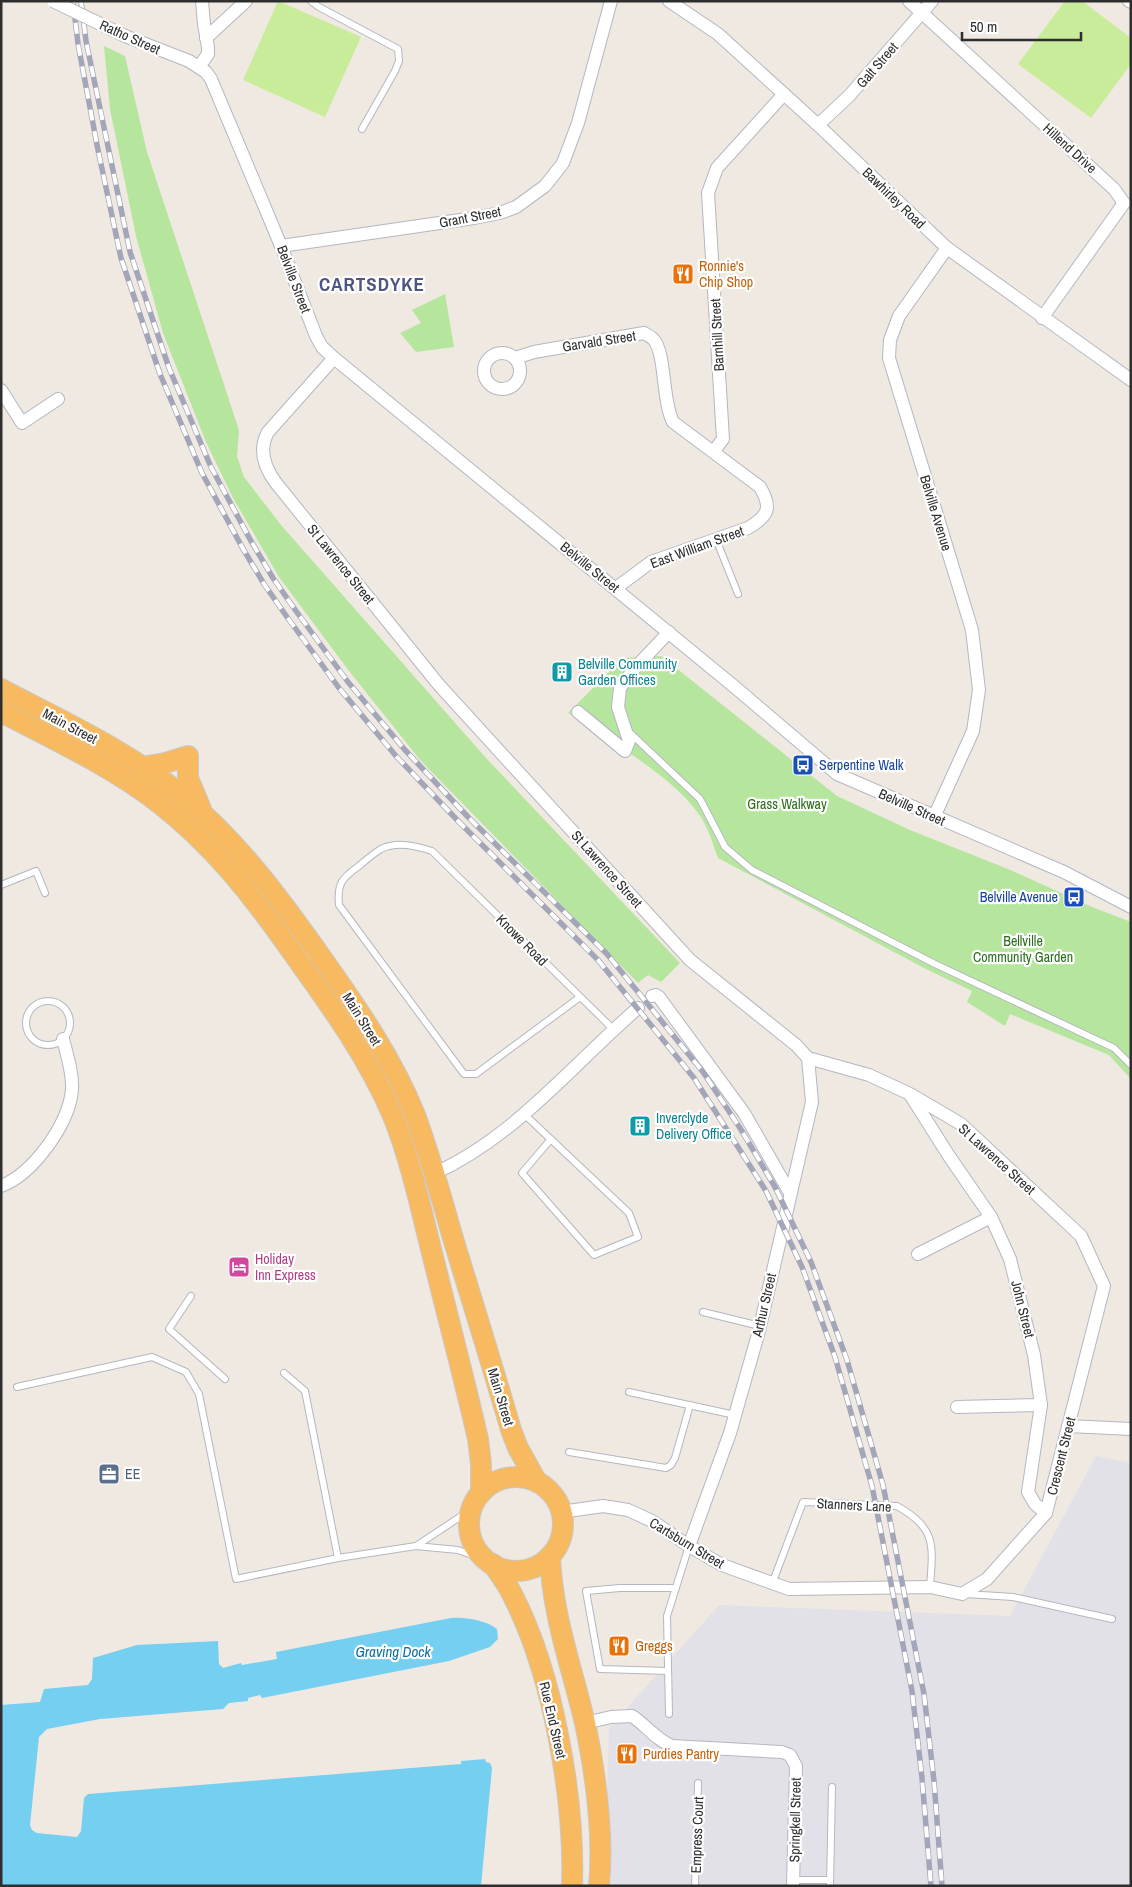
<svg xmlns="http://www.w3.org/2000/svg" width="1132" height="1887" font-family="'Archivo Narrow',sans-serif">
<rect width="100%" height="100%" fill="#efe9e1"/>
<path fill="#e3e1e8" d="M 1096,1456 L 1131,1463 L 1131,1886 L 604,1886 L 609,1728 L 719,1605 L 1010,1616 Z"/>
<g fill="#b6e59e">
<path d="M 104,46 L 125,56 L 147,152 L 239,430 L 237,456 L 244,477 L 281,525 L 486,758 L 680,963 L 661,982 L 648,975 L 638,983 L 421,761 L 349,671 L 279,577 L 233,498 L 206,442 L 163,333 L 136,236 L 110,109 Z"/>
<path d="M 445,294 L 454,347 L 416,352 L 400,333 L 421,323 L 412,310 Z"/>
<path d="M 661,656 L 837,796 L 910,830 L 1008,869 L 1092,907 L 1131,922 L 1131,1079 L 1109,1055 L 1010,1014 L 1005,1026 L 967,1002 L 972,991 L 924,968 L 718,858 C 713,845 709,830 702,819 C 677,778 608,740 568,713 L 623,658 Z"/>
</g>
<g fill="#c9ec9a">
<path d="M 278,1 L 361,37 L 325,117 L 243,80 Z"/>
<path d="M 1065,1 L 1082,1 L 1131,38 L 1131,64 L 1091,118 L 1018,64 Z"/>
</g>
<path fill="#75cff0" d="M 451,1618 C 466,1617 485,1620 497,1629 L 498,1639 L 490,1647 L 449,1661 L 262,1698 L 260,1695 L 248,1698 L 248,1701 L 229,1703 L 223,1709 L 100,1719 L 47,1729 L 39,1737 L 30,1825 L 32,1830 L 37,1833 L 77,1837 L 81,1831 L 84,1798 L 88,1794 L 461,1764 L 461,1761 L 485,1759 L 486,1762 L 490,1763 L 492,1768 L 481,1886 L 1,1886 L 1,1705 L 40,1702 L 44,1689 L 88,1685 L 92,1679 L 93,1658 L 137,1645 L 218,1641 L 219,1664 L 223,1668 L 241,1663 L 242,1665 L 277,1659 L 276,1652 Z"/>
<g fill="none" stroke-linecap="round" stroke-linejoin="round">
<g stroke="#b4b7c1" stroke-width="8">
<g id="service">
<path d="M 311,1 L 319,7 L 398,49 L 399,61 L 395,71 L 362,129"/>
<path d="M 716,539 L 738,594"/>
<path d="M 628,731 L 700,799 L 725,847 L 752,870 L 935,964 L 1114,1048 L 1131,1065"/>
<path d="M 1,885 L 36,871 L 45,893"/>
<path d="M 580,997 L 476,1074 L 464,1074 L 339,905 C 337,883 342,878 359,866 C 366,860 374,853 381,849 C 397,841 416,846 432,851 L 613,1029"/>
<circle cx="48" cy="1023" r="22"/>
<path d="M 524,1114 L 629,1213 L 638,1237 L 594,1255 L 522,1173 L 551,1139"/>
<path d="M 191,1296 L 169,1329 L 225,1379"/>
<path d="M 703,1312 L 760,1326"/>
<path d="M 284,1373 L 305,1391 L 338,1558"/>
<path d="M 17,1387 L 152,1357 L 186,1372 L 199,1394 L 236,1579 L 338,1558 L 416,1546 L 458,1550 L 486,1560"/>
<path d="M 629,1392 L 735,1415"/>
<path d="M 569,1452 L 666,1468 L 671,1465 L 675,1458 L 690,1405"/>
<path d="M 416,1546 L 472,1509"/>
<path d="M 772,1584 L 803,1502 L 897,1506 C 937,1528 933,1546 930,1587"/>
<path d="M 966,1594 L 1013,1597 L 1112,1619"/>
<path d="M 668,1671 L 600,1669 L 586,1591 L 620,1588 L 676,1588"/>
<path d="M 669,1714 L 667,1616 L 689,1546"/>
<path d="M 793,1880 L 830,1880"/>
<path d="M 695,1886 L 698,1783"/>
<path d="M 830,1886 L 832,1787"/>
</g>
</g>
<g stroke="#b4b7c1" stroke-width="14">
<g id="minor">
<path d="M 669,1 L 718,34 L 818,125 L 947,248 L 1131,380"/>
<path d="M 909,1 L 1114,189 L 1124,203"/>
<path d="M 1129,1 L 1131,2"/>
<path d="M 125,36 L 189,61 L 206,72 L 211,79 L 281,246 L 316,336 L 322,347 L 334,358 L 736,688 L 837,774 L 1064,872 L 1131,907"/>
<path d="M 206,38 L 246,1"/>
<path d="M 199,67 L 208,54 L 208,47 L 204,24 L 202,1"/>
<path d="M 818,125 L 849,96 L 932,1"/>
<path d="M 281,246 L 474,218 L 500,213 L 516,207 L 545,186 L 563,163 L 578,123 L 611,1"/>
<path d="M 1042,318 L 1124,203"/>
<circle cx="502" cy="371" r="18"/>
<path d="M 334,358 L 268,432 C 258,450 264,467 276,483 L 439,685 L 690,960 L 796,1045 L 808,1058 L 869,1075 L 910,1094 L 961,1124 L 1081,1236 L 1104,1286 L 1046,1513 L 987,1579 L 962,1594 L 930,1587 L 789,1589 L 722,1565 L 689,1546 L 652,1521 L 628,1510 L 603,1506 L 561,1512"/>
<path d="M 515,358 L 534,352 L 644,333 C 647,335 652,337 654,340 C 666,355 662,401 673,422 L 760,487 C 772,507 769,516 748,528 L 651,562 L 616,588"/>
<path d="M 1,390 L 22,423 L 58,399"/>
<path d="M 714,451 L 723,439 L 708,193 L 717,168 L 784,94"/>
<path d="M 578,712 L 625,751 L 629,741 L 618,707 L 620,688 L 634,669 L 669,632"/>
<path d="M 934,817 L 973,731 L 979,690 L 972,630 L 889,358 L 890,340 L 899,316 L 947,248"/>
<path d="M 652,996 L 656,995 L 659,997 L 744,1113 L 790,1193"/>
<path d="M 911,1096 L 949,1156 L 991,1217 L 1010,1259 L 1034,1355 L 1041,1405 L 1028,1492 L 1035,1504 L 1046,1513"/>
<path d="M 435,1173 C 515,1137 573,1064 638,1008"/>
<path d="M 1,1186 C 33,1174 70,1123 72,1089 C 73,1073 67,1055 63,1039"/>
<path d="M 918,1254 L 991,1217"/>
<path d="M 957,1407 L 1041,1405"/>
<path d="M 1068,1426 L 1131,1429"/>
<path d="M 689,1546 L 730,1433 L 759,1331 L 812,1102 L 808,1058"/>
<path d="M 585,1723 L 611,1717 L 632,1716 C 646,1725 656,1740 672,1746 L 782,1752 L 790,1755 L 796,1766 L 793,1886"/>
</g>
</g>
<g stroke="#c9c9c9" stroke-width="22">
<g id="trunk">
<path d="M 1,689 C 62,721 126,750 180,794 C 238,841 281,900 324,961 C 358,1009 393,1060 415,1115 C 431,1158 442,1201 455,1245 C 474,1307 493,1368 511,1430 L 518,1448 L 537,1482"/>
<path d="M 1,712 C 55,740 111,766 159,803 C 212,844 252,895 290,949 C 328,1002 367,1055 393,1116 C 411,1161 421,1210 433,1257 C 448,1318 464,1378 478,1439 L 481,1464 L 481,1493"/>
<path d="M 142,767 L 165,763 L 188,756 L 188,778 L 201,809"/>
<circle cx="516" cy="1524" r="47"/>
<path d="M 550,1556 C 552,1614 572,1668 585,1723 C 596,1776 604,1832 599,1886"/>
<path d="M 493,1564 C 500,1575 508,1585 513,1596 C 553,1674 575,1799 572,1886"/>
</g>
</g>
<use href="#service" stroke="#fff" stroke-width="6"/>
<use href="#minor" stroke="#fff" stroke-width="12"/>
<use href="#trunk" stroke="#f8ba60" stroke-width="20"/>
<g stroke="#a3a6b8" stroke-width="5.5">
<g id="rail">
<path d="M 73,1 L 78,44 L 98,150 L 121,258 L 160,374 L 202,473 L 242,547 L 264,584 L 287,617 L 339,688 L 396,756 L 460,823 L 598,960 L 694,1078 L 766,1191 L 802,1267 L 835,1357 L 872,1486 L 912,1691 L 922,1778 L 931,1886"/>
<path d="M 81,1 L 86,41 L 130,252 L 169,368 L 211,467 L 251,541 L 273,578 L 296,611 L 348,682 L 405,750 L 468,817 L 607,954 L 703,1072 L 740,1128 L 775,1187 L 811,1262 L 847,1360 L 883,1485 L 924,1694 L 934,1781 L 942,1886"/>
</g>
</g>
<use href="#rail" stroke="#fff" stroke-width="4" stroke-dasharray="11" stroke-linecap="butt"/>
<g stroke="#b4b7c1" stroke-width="14" stroke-linecap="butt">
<path id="minor-bridge" d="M 53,1 L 125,36"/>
</g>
<use href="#minor-bridge" stroke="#fff" stroke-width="12"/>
</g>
<defs>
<g id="restaurant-square" transform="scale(1.125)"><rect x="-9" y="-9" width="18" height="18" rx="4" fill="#e8710a" stroke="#fff"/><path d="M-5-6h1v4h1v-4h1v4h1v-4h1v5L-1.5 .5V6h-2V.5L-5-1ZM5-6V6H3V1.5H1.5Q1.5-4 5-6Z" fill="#fff"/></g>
<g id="building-square" transform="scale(1.125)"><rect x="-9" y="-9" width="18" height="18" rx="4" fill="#0f9aa8" stroke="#fff"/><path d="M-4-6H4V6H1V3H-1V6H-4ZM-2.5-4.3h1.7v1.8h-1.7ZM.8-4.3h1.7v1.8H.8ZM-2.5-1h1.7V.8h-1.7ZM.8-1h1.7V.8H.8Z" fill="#fff"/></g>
<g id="bus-square" transform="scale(1.125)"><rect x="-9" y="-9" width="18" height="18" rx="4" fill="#1a4fb4" stroke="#fff"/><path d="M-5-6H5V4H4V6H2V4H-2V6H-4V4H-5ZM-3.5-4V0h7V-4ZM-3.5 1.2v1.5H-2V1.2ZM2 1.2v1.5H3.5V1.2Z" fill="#fff"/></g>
<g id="hotel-square" transform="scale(1.125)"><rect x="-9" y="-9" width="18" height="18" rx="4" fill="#d1479c" stroke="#fff"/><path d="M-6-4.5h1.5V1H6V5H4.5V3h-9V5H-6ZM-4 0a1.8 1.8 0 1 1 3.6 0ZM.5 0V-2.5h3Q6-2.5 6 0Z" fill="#fff"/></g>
<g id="office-square" transform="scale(1.125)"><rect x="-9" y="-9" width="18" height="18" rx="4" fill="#5c6f8a" stroke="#fff"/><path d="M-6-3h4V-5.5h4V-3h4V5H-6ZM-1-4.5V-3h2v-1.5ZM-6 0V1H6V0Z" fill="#fff"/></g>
</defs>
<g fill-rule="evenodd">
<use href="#restaurant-square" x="683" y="274"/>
<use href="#building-square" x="562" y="672"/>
<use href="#bus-square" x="803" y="765"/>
<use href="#bus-square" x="1074" y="897"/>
<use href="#building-square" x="640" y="1126"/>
<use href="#hotel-square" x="239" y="1267"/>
<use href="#office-square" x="109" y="1474"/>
<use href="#restaurant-square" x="619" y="1646"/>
<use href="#restaurant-square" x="627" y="1754"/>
</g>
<g text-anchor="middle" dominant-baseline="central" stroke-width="4.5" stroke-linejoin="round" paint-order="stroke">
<g font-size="14" fill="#2e2e2e" stroke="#fff">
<text transform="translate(130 37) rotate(24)">Ratho Street</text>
<text transform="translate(877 65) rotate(-49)">Galt Street</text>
<text transform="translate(1070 148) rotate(42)">Hillend Drive</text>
<text transform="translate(894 198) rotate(44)">Bawhirley Road</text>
<text transform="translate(470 217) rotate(-11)">Grant Street</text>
<text transform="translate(294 279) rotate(69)">Belville Street</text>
<text transform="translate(717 335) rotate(-93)">Barnhill Street</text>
<text transform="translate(599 341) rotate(-9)">Garvald Street</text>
<text transform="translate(936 513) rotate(73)">Belville Avenue</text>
<text transform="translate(697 547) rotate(-20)">East William Street</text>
<text transform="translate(341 564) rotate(51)">St Lawrence Street</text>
<text transform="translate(590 567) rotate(39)">Belville Street</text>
<text transform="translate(70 726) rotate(28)">Main Street</text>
<text transform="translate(912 807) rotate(24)">Belville Street</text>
<text transform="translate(607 869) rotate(48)">St Lawrence Street</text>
<text transform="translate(522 940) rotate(45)">Knowe Road</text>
<text transform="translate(362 1019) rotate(58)">Main Street</text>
<text transform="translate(997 1159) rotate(42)">St Lawrence Street</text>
<text transform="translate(764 1305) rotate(-77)">Arthur Street</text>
<text transform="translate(1023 1309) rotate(76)">John Street</text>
<text transform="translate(501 1397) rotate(73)">Main Street</text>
<text transform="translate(1061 1456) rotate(-76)">Crescent Street</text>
<text transform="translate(854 1505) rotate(3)">Stanners Lane</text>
<text transform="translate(687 1543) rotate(31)">Cartsburn Street</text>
<text transform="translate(553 1720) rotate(77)">Rue End Street</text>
<text transform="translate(795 1820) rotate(-89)">Springkell Street</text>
<text transform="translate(697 1835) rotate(-88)">Empress Court</text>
</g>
<g font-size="14" fill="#c56008" stroke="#fff" text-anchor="start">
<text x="699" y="266">Ronnie's<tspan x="699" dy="16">Chip Shop</tspan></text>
<text x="635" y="1646">Greggs</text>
<text x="643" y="1754">Purdies Pantry</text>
</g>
<g font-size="14" fill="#0d838f" stroke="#fff" text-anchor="start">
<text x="578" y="664">Belville Community<tspan x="578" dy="16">Garden Offices</tspan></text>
<text x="656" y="1118">Inverclyde<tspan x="656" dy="16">Delivery Office</tspan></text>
</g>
<g font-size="14" fill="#164399" stroke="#fff" text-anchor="start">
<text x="819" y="765">Serpentine Walk</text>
<text x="1058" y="897" text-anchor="end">Belville Avenue</text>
</g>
<g font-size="14" fill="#2c6e1b" stroke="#fff">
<text x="787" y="804">Grass Walkway</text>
<text x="1023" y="941">Bellville<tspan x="1023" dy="16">Community Garden</tspan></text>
</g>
<g font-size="14" fill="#b23c85" stroke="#fff" text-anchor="start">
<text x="255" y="1259">Holiday<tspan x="255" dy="16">Inn Express</tspan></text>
</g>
<g font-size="14" fill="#4e5e75" stroke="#fff" text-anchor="start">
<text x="125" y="1474">EE</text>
</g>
<g font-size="15" font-style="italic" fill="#0d6fa3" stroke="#fff">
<text x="393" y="1651">Graving Dock</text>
</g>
<g font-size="19" font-weight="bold" letter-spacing="1" fill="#4d5680" stroke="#fff">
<text x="372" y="284">CARTSDYKE</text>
</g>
</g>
<rect width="1132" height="1887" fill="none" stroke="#2e2e2e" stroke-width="5"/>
<path d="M962 32v8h119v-8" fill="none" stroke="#2e2e2e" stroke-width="2.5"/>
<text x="970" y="32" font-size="15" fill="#2e2e2e" stroke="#ffffff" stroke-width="4" paint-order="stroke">50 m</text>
</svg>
